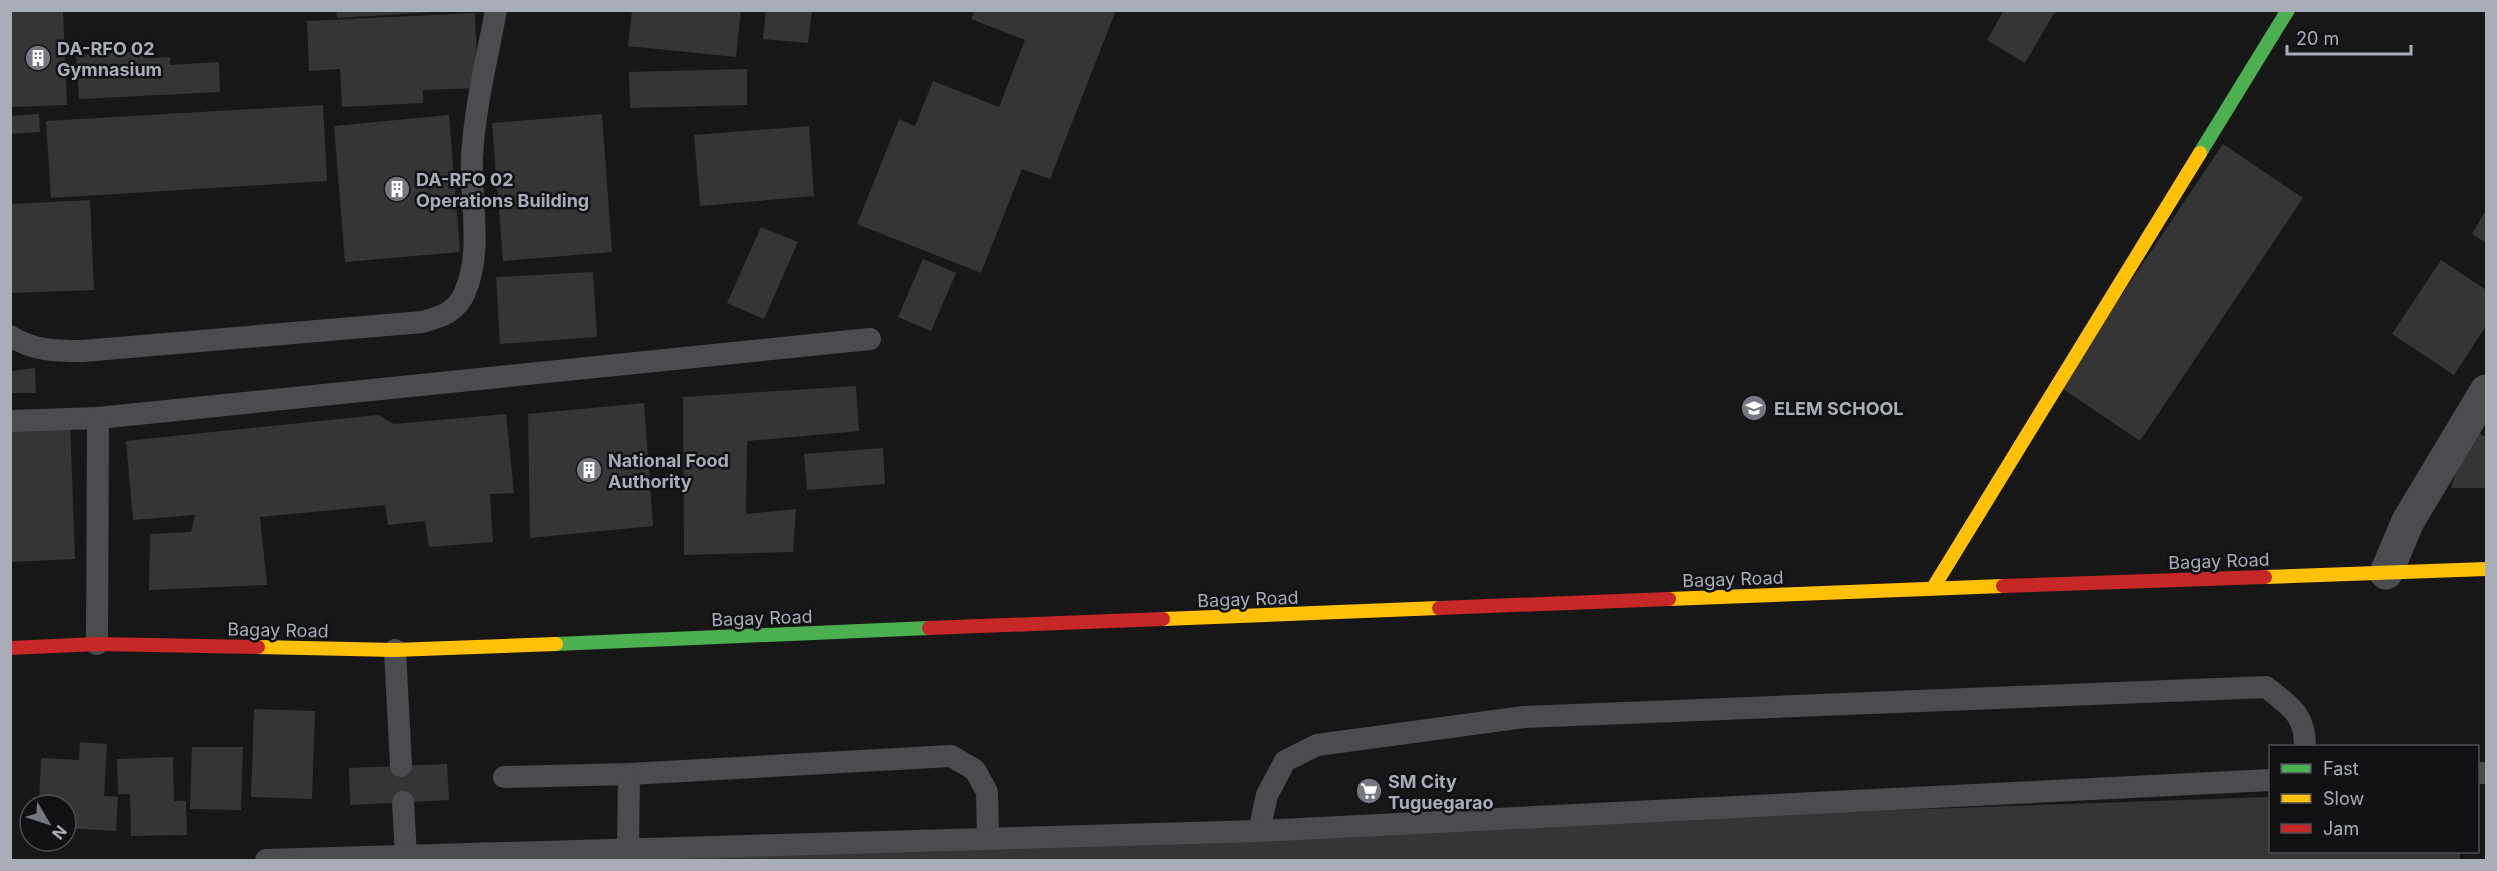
<svg xmlns="http://www.w3.org/2000/svg" width="2497" height="871" font-family="Inter,sans-serif">
<rect width="100%" height="100%" fill="#171717"/>
<g fill="#353536">
<path d="M 10,10 L 63,10 L 67,105 L 10,107 Z"/>
<path d="M 336,10 L 435,10 L 435,12 L 337,18 Z"/>
<path d="M 632,10 L 741,10 L 736,57 L 628,46 Z"/>
<path d="M 766,10 L 812,10 L 808,43 L 763,39 Z"/>
<path d="M 975,10 L 1116,10 L 1050,179 L 1022,169 L 981,273 L 857,224 L 899,119 L 915,126 L 933,81 L 999,107 L 1025,40 L 971,19 Z"/>
<path d="M 2004,10 L 2056,10 L 2025,63 L 1987,40 Z"/>
<path d="M 475,13 L 478,88 L 423,90 L 423,103 L 342,107 L 340,69 L 309,71 L 307,21 Z"/>
<path d="M 148,51 L 149,58 L 170,57 L 170,65 L 219,62 L 220,92 L 79,99 L 76,55 Z"/>
<path d="M 747,69 L 747,105 L 630,108 L 629,72 Z"/>
<path d="M 323,105 L 327,181 L 51,198 L 46,121 Z"/>
<path d="M 39,114 L 40,132 L 10,134 L 10,116 Z"/>
<path d="M 602,114 L 612,252 L 503,261 L 492,123 Z"/>
<path d="M 449,115 L 460,252 L 345,262 L 334,126 Z"/>
<path d="M 809,126 L 814,196 L 700,206 L 694,135 Z"/>
<path d="M 2223,144 L 2303,198 L 2140,441 L 2060,387 Z"/>
<path d="M 90,200 L 94,290 L 10,293 L 10,204 Z"/>
<path d="M 2486,210 L 2486,243 L 2472,234 Z"/>
<path d="M 761,227 L 798,242 L 764,319 L 727,303 Z"/>
<path d="M 923,259 L 956,273 L 931,331 L 898,317 Z"/>
<path d="M 2441,260 L 2486,290 L 2486,326 L 2454,375 L 2392,334 Z"/>
<path d="M 593,272 L 597,337 L 500,344 L 496,277 Z"/>
<path d="M 35,368 L 36,393 L 11,393 L 12,371 Z"/>
<path d="M 856,386 L 859,431 L 747,441 L 746,514 L 796,509 L 793,552 L 684,555 L 683,397 Z"/>
<path d="M 644,403 L 653,526 L 530,538 L 528,414 Z"/>
<path d="M 506,414 L 514,493 L 490,494 L 493,542 L 429,547 L 425,521 L 388,525 L 385,505 L 260,517 L 267,585 L 149,590 L 150,534 L 191,532 L 195,515 L 133,520 L 126,441 L 378,415 L 394,424 Z"/>
<path d="M 70,421 L 75,559 L 10,562 L 10,423 Z"/>
<path d="M 2477,432 L 2486,437 L 2486,488 L 2451,488 L 2455,475 Z"/>
<path d="M 883,448 L 885,484 L 807,490 L 804,454 Z"/>
<path d="M 254,709 L 315,711 L 312,799 L 251,797 Z"/>
<path d="M 80,742 L 107,744 L 104,796 L 118,797 L 116,831 L 66,828 L 66,805 L 39,805 L 41,758 L 79,760 Z"/>
<path d="M 192,747 L 243,747 L 241,810 L 190,809 Z"/>
<path d="M 173,757 L 174,801 L 186,801 L 187,835 L 131,836 L 130,794 L 118,794 L 117,759 Z"/>
<path d="M 447,764 L 449,800 L 350,805 L 349,768 Z"/>
<path d="M 2270,797 L 2270,852 L 2460,852 L 2460,860 L 483,860 L 483,859 Z"/>
</g>
<g fill="none" stroke-linecap="round" stroke-linejoin="round">
<g stroke="#4b4c50" stroke-width="22">
<path d="M 10,336 C 34,351 56,351 83,351 L 422,322 C 441,317 457,312 465,292 C 483,250 470,201 472,156 C 475,106 487,59 496,10"/>
<path d="M 10,421 L 98,418 L 870,339"/>
<path d="M 97,644 L 98,418"/>
<path d="M 395,650 L 401,766"/>
<path d="M 2478,773 L 2486,773"/>
<path d="M 504,777 L 629,774 L 951,756 L 975,770 L 987,792 L 988,839"/>
<path d="M 403,802 L 406,856"/>
<path d="M 1259,831 L 1267,795 L 1285,761 L 1317,745 L 1524,717 L 2266,687 C 2290,706 2305,714 2305,746"/>
<path d="M 628,850 L 629,774"/>
<path d="M 266,860 L 1259,831 L 2270,780"/>
</g>
<path stroke="#4b4c50" stroke-width="33" d="M 2386,573 L 2408,521 L 2486,391"/>
<g stroke="#4caf50" stroke-width="14">
<path d="M 2200,153 L 2288,10"/>
<path d="M 556,644 L 929,628"/>
</g>
<g stroke="#ffc107" stroke-width="14">
<path d="M 2265,577 L 2486,569"/>
<path d="M 1933,588 L 2200,153"/>
<path d="M 1669,599 L 2003,586"/>
<path d="M 1163,619 L 1439,608"/>
<path d="M 258,647 L 395,650 L 556,644"/>
</g>
<g stroke="#c62828" stroke-width="14">
<path d="M 2003,586 L 2265,577"/>
<path d="M 1439,608 L 1669,599"/>
<path d="M 929,628 L 1163,619"/>
<path d="M 10,648 L 97,644 L 258,647"/>
</g>
</g>
<defs>
<g id="building-disc" transform="scale(1.35)"><circle r="9.5" fill="#757880" stroke="#111113"/><path d="M-4-6H4V6H1V3H-1V6H-4ZM-2.5-4.3h1.7v1.8h-1.7ZM.8-4.3h1.7v1.8H.8ZM-2.5-1h1.7V.8h-1.7ZM.8-1h1.7V.8H.8Z" fill="#fff"/></g>
<g id="school-disc" transform="scale(1.35)"><circle r="9.5" fill="#757880" stroke="#111113"/><path d="M0-5L7-2L0 1L-7-2ZM-4 1L0 2.5L4 1V4Q0 6-4 4Z" fill="#fff"/></g>
<g id="supermarket-disc" transform="scale(1.35)"><circle r="9.5" fill="#757880" stroke="#111113"/><path d="M-6-5.5h2.5l.6 2H6L4.5 2H-2.5L-4.4-4H-6ZM-1.5 3.2a1.3 1.3 0 1 0 .1 0ZM3 3.2a1.3 1.3 0 1 0 .1 0Z" fill="#fff"/></g>
</defs>
<g fill-rule="evenodd">
<use href="#building-disc" x="38" y="58"/>
<use href="#building-disc" x="397" y="189"/>
<use href="#school-disc" x="1754" y="408"/>
<use href="#building-disc" x="589" y="470"/>
<use href="#supermarket-disc" x="1369" y="791"/>
</g>
<g text-anchor="middle" dominant-baseline="central" stroke-width="5" stroke-linejoin="round" paint-order="stroke">
<g font-size="18" font-weight="bold" fill="#a8adb8" stroke="#111113" text-anchor="start">
<text x="57" y="48">DA-RFO 02<tspan x="57" dy="21">Gymnasium</tspan></text>
<text x="416" y="179">DA-RFO 02<tspan x="416" dy="21">Operations Building</tspan></text>
<text x="1774" y="408">ELEM SCHOOL</text>
<text x="608" y="460">National Food<tspan x="608" dy="21">Authority</tspan></text>
<text x="1388" y="781">SM City<tspan x="1388" dy="21">Tuguegarao</tspan></text>
</g>
<g font-size="18" fill="#a8adb8" stroke="#111113">
<text transform="translate(2219 561) rotate(-2)">Bagay Road</text>
<text transform="translate(1733 579) rotate(-2)">Bagay Road</text>
<text transform="translate(1248 599) rotate(-2)">Bagay Road</text>
<text transform="translate(762 618) rotate(-2)">Bagay Road</text>
<text transform="translate(278 630) rotate(1)">Bagay Road</text>
</g>
</g>
<rect width="2497" height="871" fill="none" stroke="#a8adb8" stroke-width="24"/>
<rect x="2269" y="745" width="210" height="108" fill="#111113" stroke="#4d4f55" stroke-width="1.5"/>
<rect x="2281" y="764" width="30" height="9" fill="#4caf50" stroke="#4d4f55" stroke-width="1.5"/>
<text x="2323" y="775" font-size="18" fill="#a8adb8">Fast</text>
<rect x="2281" y="794" width="30" height="9" fill="#ffc107" stroke="#4d4f55" stroke-width="1.5"/>
<text x="2323" y="805" font-size="18" fill="#a8adb8">Slow</text>
<rect x="2281" y="824" width="30" height="9" fill="#c62828" stroke="#4d4f55" stroke-width="1.5"/>
<text x="2323" y="835" font-size="18" fill="#a8adb8">Jam</text>
<g transform="translate(48 823) rotate(129)"><circle r="28" fill="#111113" stroke="#4d4f55" stroke-width="1.5"/>
<path d="M0-4.5L10 22L0 15L-10 22Z" fill="#757880"/>
<text y="-9" font-size="16" font-weight="bold" text-anchor="middle" fill="#a8adb8">N</text>
</g>
<path d="M2287 45v9h124v-9" fill="none" stroke="#a8adb8" stroke-width="3"/>
<text x="2296" y="45" font-size="18" fill="#a8adb8" stroke="#111113" stroke-width="4.5" paint-order="stroke">20 m</text>
</svg>
